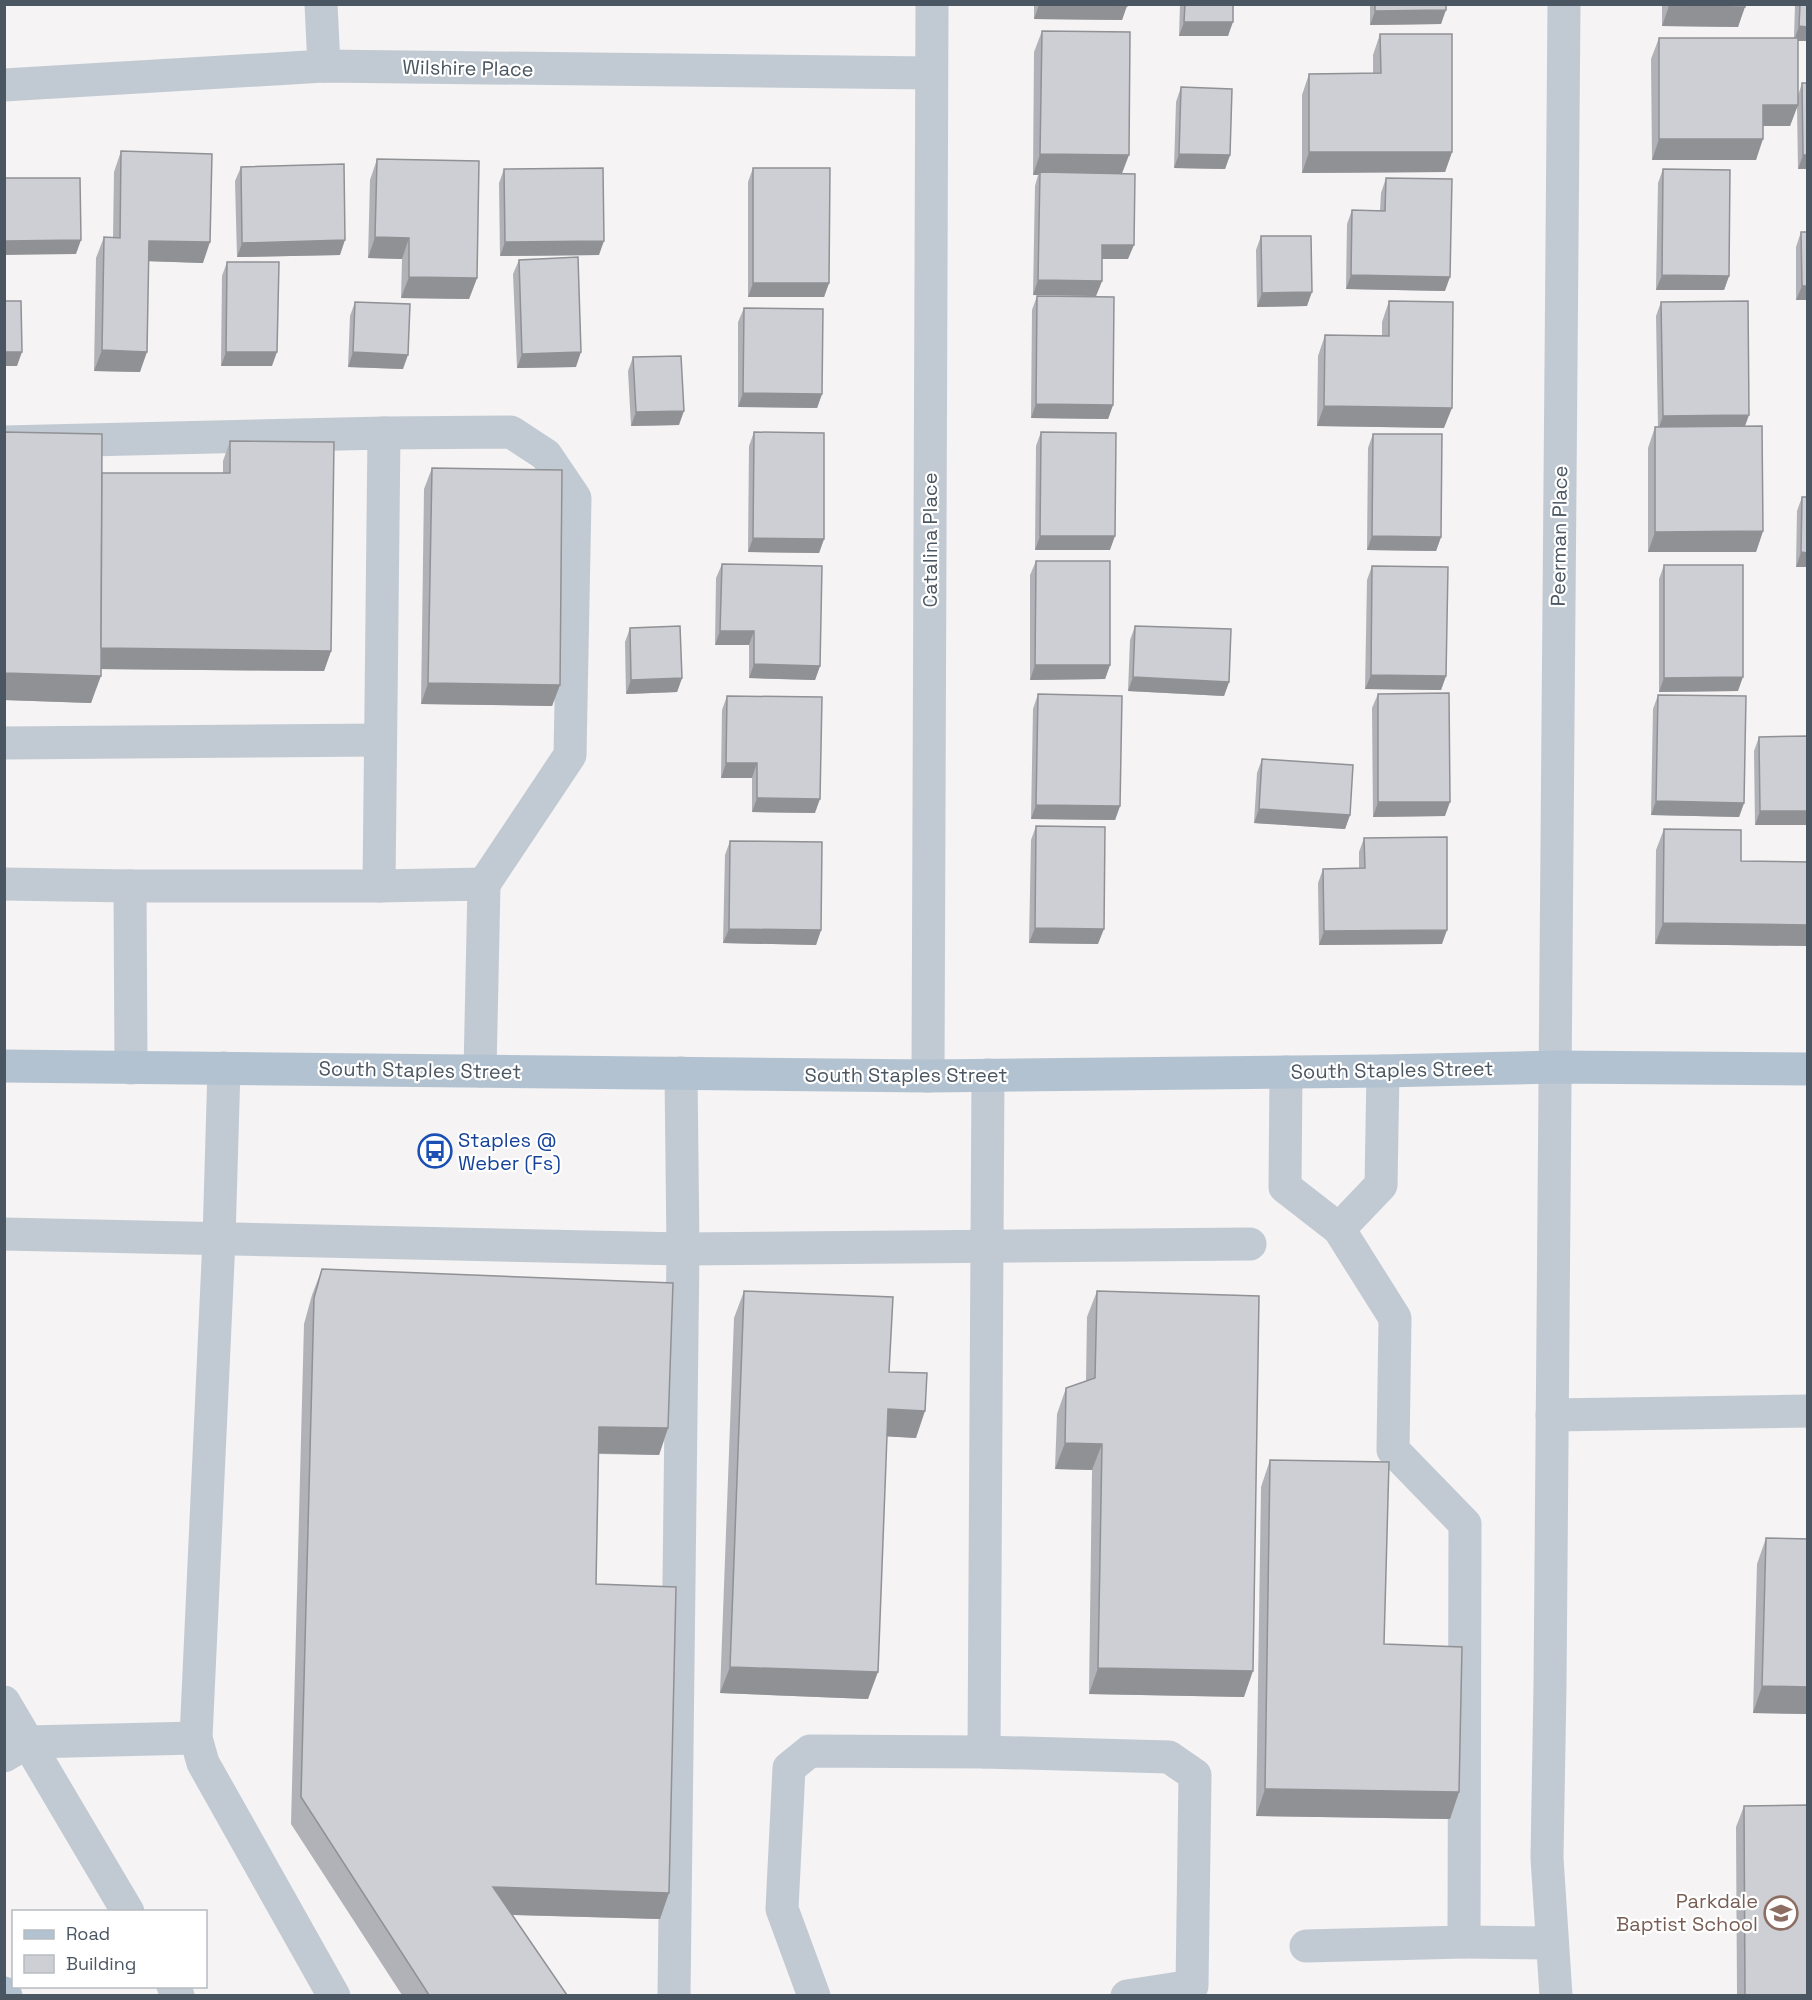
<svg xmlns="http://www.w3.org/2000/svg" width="1812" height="2000" font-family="'Space Grotesk',sans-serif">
<rect width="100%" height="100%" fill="#f5f3f3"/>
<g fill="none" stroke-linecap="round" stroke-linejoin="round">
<g stroke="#c1cad2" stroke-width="33">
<path d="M 321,4 L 324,66"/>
<path d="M 4,85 L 324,66 L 931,73"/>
<path d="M 384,433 L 511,432 L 546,455 L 575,498 L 570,755 L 484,884"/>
<path d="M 4,442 L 384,433 L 379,886 L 130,886"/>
<path d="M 4,743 L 380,740"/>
<path d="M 4,884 L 130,886 L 131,1068"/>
<path d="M 379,886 L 484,884 L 480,1071"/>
<path d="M 224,1068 L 219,1239 L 196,1738 L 203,1763 L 334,1996"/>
<path d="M 1286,1072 L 1285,1187 L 1339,1229 L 1395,1318 L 1393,1450 L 1465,1524 L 1464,1942 L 1306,1946"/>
<path d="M 928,1076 L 932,4"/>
<path d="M 1339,1229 L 1381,1185 L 1383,1071"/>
<path d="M 4,1234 L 683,1249 L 1250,1244"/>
<path d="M 1552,1415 L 1808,1411"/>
<path d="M 4,1702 L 128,1912"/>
<path d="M 984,1752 L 1169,1757 L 1195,1775 L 1192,1986 L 1127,1996"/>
<path d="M 4,1756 L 28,1742 L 196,1738"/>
<path d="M 1464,1942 L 1552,1943"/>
<path d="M 173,1986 L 178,1996"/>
<path d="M 674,1996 L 683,1249 L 681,1073"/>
<path d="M 814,1996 L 782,1909 L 789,1768 L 810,1751 L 984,1752 L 988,1075"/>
<path d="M 1556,1996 L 1547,1858 L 1550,1686 L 1564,4"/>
</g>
<g stroke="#b3c2d1" stroke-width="33">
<path d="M 4,1066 L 928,1076 L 1383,1071 L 1554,1067 L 1808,1069"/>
<path d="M 4,1993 L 6,1996"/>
</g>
</g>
<g fill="#b0b2b7">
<path d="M 1034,4 L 1127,4 L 1122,20 L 1034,19 Z"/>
<path d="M 1180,4 L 1233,4 L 1228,36 L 1179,36 Z"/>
<path d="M 1370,4 L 1446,4 L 1441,24 L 1370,25 Z"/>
<path d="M 1662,4 L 1745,4 L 1738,27 L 1662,26 Z"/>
<path d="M 1795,4 L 1808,4 L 1808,41 L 1798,41 L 1798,96 L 1802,83 L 1808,169 L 1798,169 L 1797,106 L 1790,126 L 1763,126 L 1756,160 L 1652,160 L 1651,59 L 1659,38 L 1794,38 Z"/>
<path d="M 1042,31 L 1122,173 L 1128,259 L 1102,259 L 1102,281 L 1096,296 L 1033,295 L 1035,186 L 1038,175 L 1033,175 L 1034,52 Z"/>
<path d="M 1380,34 L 1452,152 L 1445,172 L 1302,173 L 1302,95 L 1309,74 L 1373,73 L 1373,55 Z"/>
<path d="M 1181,87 L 1230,155 L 1225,169 L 1174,168 L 1176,102 Z"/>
<path d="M 121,151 L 203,263 L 149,261 L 140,372 L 94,371 L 96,258 L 104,237 L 113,238 L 114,172 Z"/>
<path d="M 377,159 L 477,278 L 469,299 L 401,298 L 402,259 L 368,258 L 370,180 Z"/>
<path d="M 241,167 L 340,255 L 237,257 L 235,181 Z"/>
<path d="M 753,168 L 829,283 L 824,297 L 748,297 L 748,182 Z"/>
<path d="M 504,169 L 599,255 L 500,256 L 499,183 Z"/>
<path d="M 1663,169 L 1729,276 L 1724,290 L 1656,290 L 1658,183 Z"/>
<path d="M 1386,178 L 1445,291 L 1346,289 L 1347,224 L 1352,210 L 1380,211 L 1381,193 Z"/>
<path d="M 1801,232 L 1808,300 L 1796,300 L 1796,247 Z"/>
<path d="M 1261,236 L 1307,306 L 1257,307 L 1256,250 Z"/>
<path d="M 519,260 L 576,367 L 517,368 L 513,274 Z"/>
<path d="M 227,262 L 272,366 L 221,366 L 222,276 Z"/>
<path d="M 1037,296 L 1113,405 L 1108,419 L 1031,418 L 1032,310 Z"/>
<path d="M 1389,301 L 1444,428 L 1317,426 L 1318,356 L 1325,335 L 1382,336 L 1382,322 Z"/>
<path d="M 355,302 L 403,369 L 348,367 L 350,316 Z"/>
<path d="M 1661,302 L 1745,426 L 1763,531 L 1756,552 L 1648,552 L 1648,448 L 1655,427 L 1658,427 L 1656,316 Z"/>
<path d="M 744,308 L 822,394 L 817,408 L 738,407 L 738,322 Z"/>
<path d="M 633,357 L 679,425 L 631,426 L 628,371 Z"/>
<path d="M 4,432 L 102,473 L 223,473 L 223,461 L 230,441 L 331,651 L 324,671 L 101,669 L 91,703 L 4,700 Z"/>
<path d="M 754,432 L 824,539 L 819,553 L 748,552 L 749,446 Z"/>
<path d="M 1041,432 L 1110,550 L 1035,550 L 1036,446 Z"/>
<path d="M 1373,434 L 1441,537 L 1436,551 L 1367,550 L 1368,448 Z"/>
<path d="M 432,468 L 560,685 L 552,706 L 421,704 L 424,489 Z"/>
<path d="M 1802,497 L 1808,497 L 1808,567 L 1796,567 L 1797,511 Z"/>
<path d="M 1036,561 L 1110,665 L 1105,679 L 1030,680 L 1030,575 Z"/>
<path d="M 722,564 L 820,666 L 815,680 L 749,678 L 749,645 L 715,645 L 716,578 Z"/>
<path d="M 1664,565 L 1738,691 L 1659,692 L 1659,579 Z"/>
<path d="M 1372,566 L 1446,676 L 1441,690 L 1365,689 L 1367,580 Z"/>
<path d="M 1135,626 L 1229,682 L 1224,696 L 1128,691 L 1130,640 Z"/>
<path d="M 630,628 L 682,678 L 677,692 L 626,694 L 625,642 Z"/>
<path d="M 1038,694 L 1120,806 L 1115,820 L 1031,819 L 1033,709 Z"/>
<path d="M 1378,694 L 1445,816 L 1373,817 L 1372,708 Z"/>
<path d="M 1658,695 L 1744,803 L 1739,817 L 1651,815 L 1653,709 Z"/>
<path d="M 727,696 L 815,813 L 752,812 L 752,778 L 721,778 L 722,710 Z"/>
<path d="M 1808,736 L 1808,825 L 1755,825 L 1754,751 L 1759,737 Z"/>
<path d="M 1262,759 L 1350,815 L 1345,829 L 1254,823 L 1257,773 Z"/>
<path d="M 1036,826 L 1098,944 L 1029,943 L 1031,840 Z"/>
<path d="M 1664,829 L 1741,861 L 1808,862 L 1808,946 L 1655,944 L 1656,850 Z"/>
<path d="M 1364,838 L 1442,944 L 1319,945 L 1318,883 L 1323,869 L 1359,869 L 1359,852 Z"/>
<path d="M 730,841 L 821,930 L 816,945 L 723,943 L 725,855 Z"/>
<path d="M 322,1269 L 668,1428 L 659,1455 L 598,1454 L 596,1584 L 660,1919 L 512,1915 L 567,1995 L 402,1995 L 291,1824 L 304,1324 L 312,1295 Z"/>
<path d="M 744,1291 L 889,1372 L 916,1438 L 887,1436 L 868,1699 L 720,1693 L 734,1318 Z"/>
<path d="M 1097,1291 L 1244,1697 L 1089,1694 L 1092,1470 L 1055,1469 L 1057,1414 L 1066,1388 L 1086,1381 L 1087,1317 Z"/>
<path d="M 1270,1460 L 1384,1644 L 1459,1792 L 1450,1819 L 1256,1816 L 1261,1487 Z"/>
<path d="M 1766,1538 L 1808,1714 L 1753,1713 L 1757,1564 Z"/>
<path d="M 1744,1806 L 1808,1995 L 1737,1995 L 1736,1827 Z"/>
</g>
<g fill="#909195">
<path d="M 1039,5 L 1127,6 L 1122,20 L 1034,19 Z"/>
<path d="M 1669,6 L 1745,7 L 1738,27 L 1662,26 Z"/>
<path d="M 1446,10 L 1441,24 L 1370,25 L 1375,11 Z"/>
<path d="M 1184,22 L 1233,22 L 1228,36 L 1179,36 Z"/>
<path d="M 1799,26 L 1808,27 L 1808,41 L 1794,41 Z"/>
<path d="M 1763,105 L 1798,105 L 1790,126 L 1756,126 Z"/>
<path d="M 1659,139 L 1763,139 L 1756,160 L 1652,160 Z"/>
<path d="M 1309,152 L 1452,152 L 1445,172 L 1302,173 Z"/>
<path d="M 1040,154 L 1129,155 L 1121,176 L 1040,172 L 1038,175 L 1033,175 Z"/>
<path d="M 1179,154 L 1230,155 L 1225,169 L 1174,168 Z"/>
<path d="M 1803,155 L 1808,155 L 1808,169 L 1798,169 Z"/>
<path d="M 375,237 L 409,238 L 402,259 L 368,258 Z"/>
<path d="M 81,240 L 76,254 L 4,255 L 4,241 Z"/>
<path d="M 345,240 L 340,255 L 237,257 L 242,243 Z"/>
<path d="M 149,241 L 210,242 L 203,263 L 142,261 Z"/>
<path d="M 604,241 L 599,255 L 500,256 L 505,242 Z"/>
<path d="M 1102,245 L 1134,245 L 1128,259 L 1097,259 Z"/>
<path d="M 1351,275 L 1450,277 L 1445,291 L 1346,289 Z"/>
<path d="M 1662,275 L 1729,276 L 1724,290 L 1656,290 Z"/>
<path d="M 409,277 L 477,278 L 469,299 L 401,298 Z"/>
<path d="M 1038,280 L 1102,281 L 1096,296 L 1033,295 Z"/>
<path d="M 753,283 L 829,283 L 824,297 L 748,297 Z"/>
<path d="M 1802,286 L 1808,286 L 1808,300 L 1796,300 Z"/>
<path d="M 1312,292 L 1307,306 L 1257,307 L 1262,293 Z"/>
<path d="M 102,350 L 147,352 L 140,372 L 94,371 Z"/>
<path d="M 4,352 L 22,352 L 17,366 L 4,366 Z"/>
<path d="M 226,352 L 277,352 L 272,366 L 221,366 Z"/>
<path d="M 353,352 L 408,355 L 403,369 L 348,367 Z"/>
<path d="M 581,352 L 576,367 L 517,368 L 522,354 Z"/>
<path d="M 743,393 L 822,394 L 817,408 L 738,407 Z"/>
<path d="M 1036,404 L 1113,405 L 1108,419 L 1031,418 Z"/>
<path d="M 1324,406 L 1452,408 L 1444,428 L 1317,426 Z"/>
<path d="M 684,411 L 679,425 L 631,426 L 636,412 Z"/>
<path d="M 1749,415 L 1744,429 L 1658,430 L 1663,416 Z"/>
<path d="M 1763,531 L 1756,552 L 1648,552 L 1655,532 Z"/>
<path d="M 1040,536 L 1115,536 L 1110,550 L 1035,550 Z"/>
<path d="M 1372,536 L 1441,537 L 1436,551 L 1367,550 Z"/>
<path d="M 753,538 L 824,539 L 819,553 L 748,552 Z"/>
<path d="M 1801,552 L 1808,553 L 1808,567 L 1796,567 Z"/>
<path d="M 720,631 L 754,631 L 749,645 L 715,645 Z"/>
<path d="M 101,648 L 331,651 L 324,671 L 93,669 Z"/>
<path d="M 754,664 L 820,666 L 815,680 L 749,678 Z"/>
<path d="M 1035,665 L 1110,665 L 1105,679 L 1030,680 Z"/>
<path d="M 4,673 L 101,676 L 91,703 L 4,700 Z"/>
<path d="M 1371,675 L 1446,676 L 1441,690 L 1365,689 Z"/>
<path d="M 1133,677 L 1229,682 L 1224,696 L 1128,691 Z"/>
<path d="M 1743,677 L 1738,691 L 1659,692 L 1664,678 Z"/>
<path d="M 682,678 L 677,692 L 626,694 L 631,680 Z"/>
<path d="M 428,683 L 560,685 L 552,706 L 421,704 Z"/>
<path d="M 726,763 L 757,763 L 752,778 L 721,778 Z"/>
<path d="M 757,798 L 820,799 L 815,813 L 752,812 Z"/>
<path d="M 1656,801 L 1744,803 L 1739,817 L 1651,815 Z"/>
<path d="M 1378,802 L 1450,802 L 1445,816 L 1373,817 Z"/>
<path d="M 1036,805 L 1120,806 L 1115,820 L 1031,819 Z"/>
<path d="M 1259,809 L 1350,815 L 1345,829 L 1254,823 Z"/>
<path d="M 1760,811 L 1808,811 L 1808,825 L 1755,825 Z"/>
<path d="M 1663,923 L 1808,925 L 1808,946 L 1655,944 Z"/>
<path d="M 1035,928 L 1104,929 L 1098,944 L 1029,943 Z"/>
<path d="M 729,929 L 821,930 L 816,945 L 723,943 Z"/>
<path d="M 1447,930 L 1442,944 L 1319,945 L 1324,931 Z"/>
<path d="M 888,1409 L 925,1411 L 916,1438 L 879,1436 Z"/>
<path d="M 599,1427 L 668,1428 L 659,1455 L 589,1453 Z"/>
<path d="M 1065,1443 L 1102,1444 L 1092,1470 L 1055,1469 Z"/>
<path d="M 730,1667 L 878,1672 L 868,1699 L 720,1693 Z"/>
<path d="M 1098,1668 L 1253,1671 L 1244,1697 L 1089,1694 Z"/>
<path d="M 1762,1686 L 1808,1687 L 1808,1714 L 1753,1713 Z"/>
<path d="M 1265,1789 L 1459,1792 L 1450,1819 L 1256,1816 Z"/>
<path d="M 493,1887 L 669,1893 L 660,1919 L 484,1914 Z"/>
</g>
<g fill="#cdcfd5" stroke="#909195" stroke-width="1.5">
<path d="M 1039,4 L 1127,4 L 1127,6 Z"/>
<path d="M 1185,4 L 1233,4 L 1233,22 L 1184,22 Z"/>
<path d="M 1375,4 L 1446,4 L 1446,10 L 1375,11 Z"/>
<path d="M 1669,4 L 1745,4 L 1745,7 L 1669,6 Z"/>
<path d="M 1800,4 L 1808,4 L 1808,27 L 1799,26 Z"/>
<path d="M 1042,31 L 1130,32 L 1129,155 L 1040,154 Z"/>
<path d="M 1380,34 L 1452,34 L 1452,152 L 1309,152 L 1309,74 L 1381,73 Z"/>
<path d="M 1659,38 L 1798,38 L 1798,105 L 1763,105 L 1763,139 L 1659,139 Z"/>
<path d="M 1802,83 L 1808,83 L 1808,155 L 1803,155 Z"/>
<path d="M 1181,87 L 1232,89 L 1230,155 L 1179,154 Z"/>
<path d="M 121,151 L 212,154 L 210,242 L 149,241 L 147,352 L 102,350 L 104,237 L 120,238 Z"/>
<path d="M 377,159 L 479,161 L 477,278 L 409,277 L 409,238 L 375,237 Z"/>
<path d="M 344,164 L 345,240 L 242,243 L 241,167 Z"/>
<path d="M 603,168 L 604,241 L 505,242 L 504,169 Z"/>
<path d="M 753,168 L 830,168 L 829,283 L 753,283 Z"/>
<path d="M 1663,169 L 1730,170 L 1729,276 L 1662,275 Z"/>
<path d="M 1040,172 L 1135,174 L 1134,245 L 1102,245 L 1102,281 L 1038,280 Z"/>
<path d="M 4,178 L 80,178 L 81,240 L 4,241 Z"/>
<path d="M 1386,178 L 1452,179 L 1450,277 L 1351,275 L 1352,210 L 1385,211 Z"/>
<path d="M 1801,232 L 1808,232 L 1808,286 L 1802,286 Z"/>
<path d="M 1261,236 L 1311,236 L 1312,292 L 1262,293 Z"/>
<path d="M 578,257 L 581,352 L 522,354 L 519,260 Z"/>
<path d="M 227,262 L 279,262 L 277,352 L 226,352 Z"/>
<path d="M 1037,296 L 1114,297 L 1113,405 L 1036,404 Z"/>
<path d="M 4,301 L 21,301 L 22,352 L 4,352 Z"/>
<path d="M 1389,301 L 1453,302 L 1452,408 L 1324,406 L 1325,335 L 1389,336 Z"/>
<path d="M 1748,301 L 1749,415 L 1663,416 L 1661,302 Z"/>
<path d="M 355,302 L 410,304 L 408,355 L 353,352 Z"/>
<path d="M 744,308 L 823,309 L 822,394 L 743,393 Z"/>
<path d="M 681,356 L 684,411 L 636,412 L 633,357 Z"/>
<path d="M 1762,426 L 1763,531 L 1655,532 L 1655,427 Z"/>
<path d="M 4,432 L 102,434 L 101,676 L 4,673 Z"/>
<path d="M 754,432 L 824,433 L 824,539 L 753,538 Z"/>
<path d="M 1041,432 L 1116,433 L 1115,536 L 1040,536 Z"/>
<path d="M 1373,434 L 1442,434 L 1441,537 L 1372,536 Z"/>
<path d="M 230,441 L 334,442 L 331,651 L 101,648 L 102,473 L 230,473 Z"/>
<path d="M 432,468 L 562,470 L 560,685 L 428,683 Z"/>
<path d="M 1802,497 L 1808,497 L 1808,553 L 1801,552 Z"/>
<path d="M 1036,561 L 1110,561 L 1110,665 L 1035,665 Z"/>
<path d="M 722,564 L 822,566 L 820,666 L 754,664 L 754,631 L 720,631 Z"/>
<path d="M 1664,565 L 1743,565 L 1743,677 L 1664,678 Z"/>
<path d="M 1372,566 L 1448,567 L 1446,676 L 1371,675 Z"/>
<path d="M 680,626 L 682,678 L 631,680 L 630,628 Z"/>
<path d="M 1135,626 L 1231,629 L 1229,682 L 1133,677 Z"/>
<path d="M 1449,693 L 1450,802 L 1378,802 L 1378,694 Z"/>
<path d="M 1038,694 L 1122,696 L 1120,806 L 1036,805 Z"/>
<path d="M 1658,695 L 1746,696 L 1744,803 L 1656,801 Z"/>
<path d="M 727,696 L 822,697 L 820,799 L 757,798 L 757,763 L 726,763 Z"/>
<path d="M 1808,736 L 1808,811 L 1760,811 L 1759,737 Z"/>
<path d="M 1262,759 L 1353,765 L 1350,815 L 1259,809 Z"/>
<path d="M 1036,826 L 1105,827 L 1104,929 L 1035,928 Z"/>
<path d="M 1664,829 L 1741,830 L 1741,861 L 1808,862 L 1808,925 L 1663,923 Z"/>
<path d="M 1447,837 L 1447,930 L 1324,931 L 1323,869 L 1365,868 L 1364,838 Z"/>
<path d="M 730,841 L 822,842 L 821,930 L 729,929 Z"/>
<path d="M 322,1269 L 673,1283 L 668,1428 L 599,1427 L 596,1584 L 676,1587 L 669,1893 L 493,1887 L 567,1995 L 429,1995 L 301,1797 L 314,1298 Z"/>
<path d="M 744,1291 L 893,1297 L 889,1372 L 927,1373 L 925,1411 L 888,1409 L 878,1672 L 730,1667 Z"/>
<path d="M 1097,1291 L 1259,1296 L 1253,1671 L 1098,1668 L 1102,1444 L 1065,1443 L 1066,1388 L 1095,1378 Z"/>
<path d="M 1270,1460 L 1389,1462 L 1384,1644 L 1462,1647 L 1459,1792 L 1265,1789 Z"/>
<path d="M 1766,1538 L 1808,1539 L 1808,1687 L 1762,1686 Z"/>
<path d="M 1808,1805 L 1808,1995 L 1745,1995 L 1744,1806 Z"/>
</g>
<defs>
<g id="bus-ring" transform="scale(1.725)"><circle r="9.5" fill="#fff" stroke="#1a4fb4" stroke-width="1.5"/><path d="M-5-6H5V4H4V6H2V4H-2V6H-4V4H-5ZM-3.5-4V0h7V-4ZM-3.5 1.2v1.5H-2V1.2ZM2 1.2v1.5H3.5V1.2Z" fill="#1a4fb4"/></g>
<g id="school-ring" transform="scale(1.725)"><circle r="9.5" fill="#fff" stroke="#8d6e63" stroke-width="1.5"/><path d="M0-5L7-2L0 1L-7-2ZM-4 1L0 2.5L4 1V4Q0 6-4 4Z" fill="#8d6e63"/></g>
</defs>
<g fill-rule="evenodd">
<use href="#bus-ring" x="435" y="1151"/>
<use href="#school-ring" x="1781" y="1913"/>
</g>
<g text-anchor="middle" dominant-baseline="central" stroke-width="4.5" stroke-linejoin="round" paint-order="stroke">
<g font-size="20" fill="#4a5661" stroke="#fff">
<text transform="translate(468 68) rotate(1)">Wilshire Place</text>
<text transform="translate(1559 536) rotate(-89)">Peerman Place</text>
<text transform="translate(930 540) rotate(-90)">Catalina Place</text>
<text transform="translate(420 1070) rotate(1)">South Staples Street</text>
<text transform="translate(1392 1070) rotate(-1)">South Staples Street</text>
<text x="906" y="1075">South Staples Street</text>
</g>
<g font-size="20" fill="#164399" stroke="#fff" text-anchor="start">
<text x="458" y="1140">Staples @<tspan x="458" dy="23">Weber (Fs)</tspan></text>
</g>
<g font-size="20" fill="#785e54" stroke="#fff" text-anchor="end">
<text x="1758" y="1901">Parkdale<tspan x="1758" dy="23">Baptist School</tspan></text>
</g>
</g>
<rect width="1812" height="2000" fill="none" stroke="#4a5661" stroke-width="12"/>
<rect x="12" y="1910" width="195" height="78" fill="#ffffff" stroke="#b7bbc0" stroke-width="1.5"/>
<rect x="24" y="1930" width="30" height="9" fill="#b3c2d1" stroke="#b7bbc0" stroke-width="1.5"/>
<text x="66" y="1940" font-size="18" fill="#4a5661">Road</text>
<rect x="24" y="1955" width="30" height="18" fill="#cdcfd5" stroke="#b7bbc0" stroke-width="1.5"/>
<text x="66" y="1970" font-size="18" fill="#4a5661">Building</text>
</svg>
